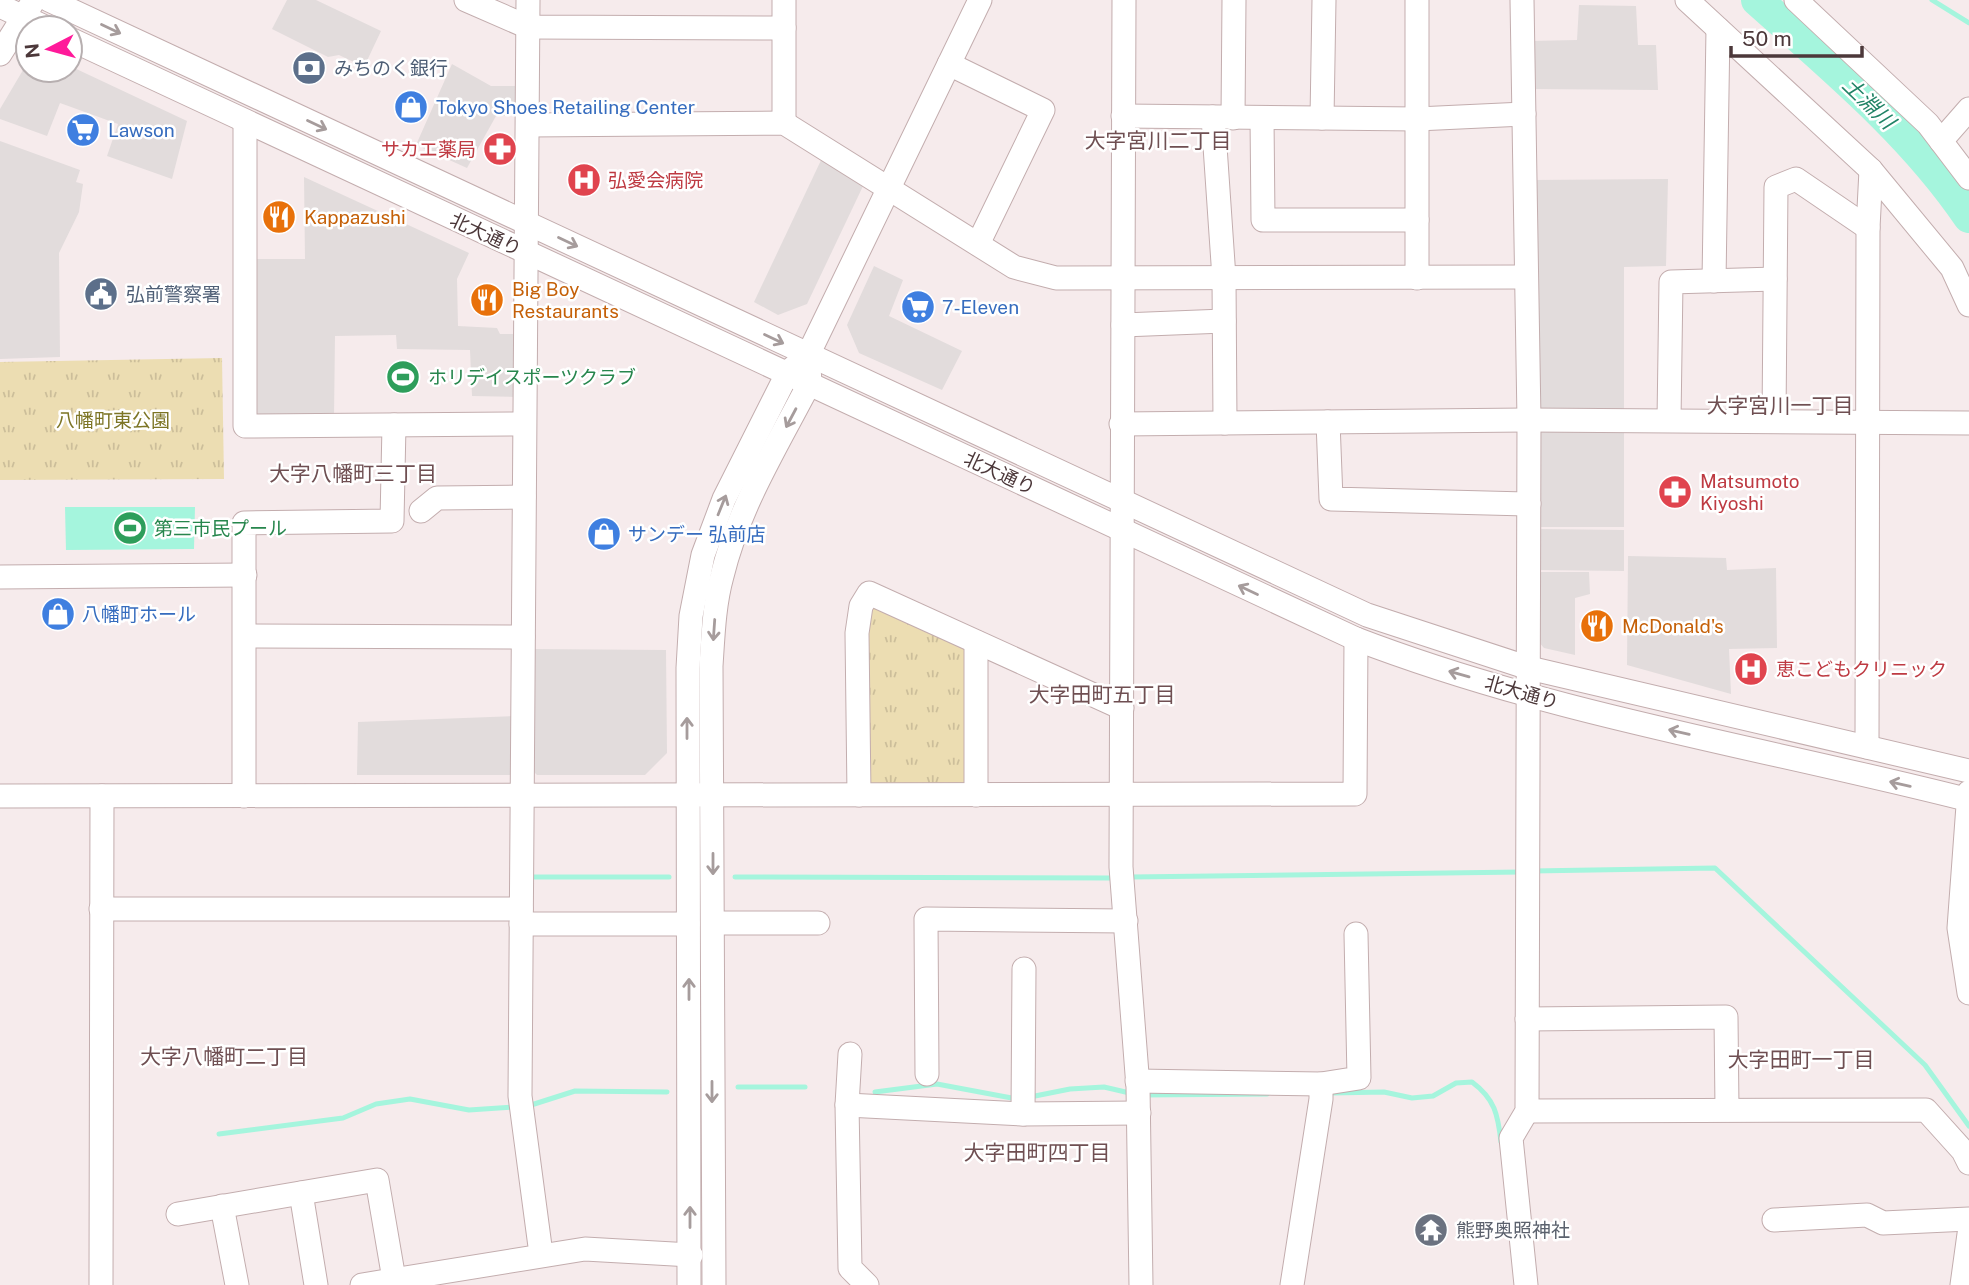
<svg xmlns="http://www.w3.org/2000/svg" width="1969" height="1285" font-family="'Public Sans','Noto Sans JP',sans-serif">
<defs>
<pattern id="grass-tufts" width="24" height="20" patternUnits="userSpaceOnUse" patternTransform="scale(1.75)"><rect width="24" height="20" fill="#ecddb2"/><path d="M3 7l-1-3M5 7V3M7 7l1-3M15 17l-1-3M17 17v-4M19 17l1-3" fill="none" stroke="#ccbe9a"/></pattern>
</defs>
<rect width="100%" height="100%" fill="#f6ebec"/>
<g fill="url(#grass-tufts)">
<path d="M 222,358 L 224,479 L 0,480 L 0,362 Z"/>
<path d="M 875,603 L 965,644 L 965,786 L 872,786 L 865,778 L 864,678 L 869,608 Z"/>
</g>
<g fill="#e2dcdc">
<path d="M 287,0 L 316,0 L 381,31 L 364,67 L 339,55 L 328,57 L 272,29 Z"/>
<path d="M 1579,5 L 1636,6 L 1638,45 L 1656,45 L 1658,90 L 1531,89 L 1530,41 L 1577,40 Z"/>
<path d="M 452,64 L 491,86 L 521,86 L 521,115 L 496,116 L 467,168 L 416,145 Z"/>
<path d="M 26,65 L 28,70 L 70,70 L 70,66 L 187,121 L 172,179 L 107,156 L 118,124 L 60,103 L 47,136 L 0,119 L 0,109 Z"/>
<path d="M 0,141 L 80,170 L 76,182 L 83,184 L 79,212 L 59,253 L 60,357 L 0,359 Z"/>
<path d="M 823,156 L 864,184 L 807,304 L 778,315 L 754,302 Z"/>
<path d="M 304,177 L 469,253 L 457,279 L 458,326 L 497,328 L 500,334 L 518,334 L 517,397 L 472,396 L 470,350 L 397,349 L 396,335 L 335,336 L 334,417 L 254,415 L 253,259 L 305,259 Z"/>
<path d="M 1668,179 L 1666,266 L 1624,267 L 1624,411 L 1544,411 L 1535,404 L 1531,180 Z"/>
<path d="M 874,266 L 903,280 L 889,316 L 962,351 L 942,390 L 859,353 L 847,325 Z"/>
<path d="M 1624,428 L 1624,527 L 1539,527 L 1539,434 L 1543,429 Z"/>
<path d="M 1538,529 L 1624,530 L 1624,571 L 1537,570 Z"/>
<path d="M 1628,556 L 1726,558 L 1727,570 L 1776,568 L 1777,648 L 1729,649 L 1731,694 L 1627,665 Z"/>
<path d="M 1537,572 L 1589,572 L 1590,594 L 1575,598 L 1575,655 L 1544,648 L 1539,642 Z"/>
<path d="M 530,649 L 666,650 L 667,753 L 645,775 L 537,775 L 530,768 Z"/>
<path d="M 515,716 L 516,765 L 510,775 L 357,775 L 358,722 Z"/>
</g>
<path fill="#a5f5dd" d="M 65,507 L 195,507 L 194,549 L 66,550 Z"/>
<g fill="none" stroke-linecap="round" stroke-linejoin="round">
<g stroke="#a5f5dd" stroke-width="5">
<path d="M 1932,0 L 1969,23"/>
<path d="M 1532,871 L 1715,868 L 1925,1065 L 1969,1126"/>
<path d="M 534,877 L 669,877"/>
<path d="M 735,877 L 1113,878"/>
<path d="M 1131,877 L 1522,872"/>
<path d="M 738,1087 L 805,1087"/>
<path d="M 875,1092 L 937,1084 L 1017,1099"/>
<path d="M 1332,1093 L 1384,1092 L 1412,1098 L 1433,1096 L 1456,1083 L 1472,1082 C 1495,1099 1498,1115 1501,1142"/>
<path d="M 1143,1095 L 1267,1094"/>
<path d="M 1030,1097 L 1070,1089 L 1104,1087 L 1134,1094"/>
<path d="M 528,1106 L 575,1091 L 667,1092"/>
<path d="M 219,1134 L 343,1118 L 376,1104 L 410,1099 L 469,1110 L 515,1107"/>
</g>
<path stroke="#a5f5dd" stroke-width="32" d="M 1757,0 C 1832,67 1912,133 1969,217"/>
<g stroke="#c3adae" stroke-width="25">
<g id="minor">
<path d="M 49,0 L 1367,615 L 1529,668 L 1969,771"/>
<path d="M 466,0 L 528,27 L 784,28"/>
<path d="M 528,0 L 520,1096 L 541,1254"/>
<path d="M 1124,0 L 1121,867 L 1138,1087 L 1141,1285"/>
<path d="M 1417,0 L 1417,278"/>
<path d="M 1522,0 L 1529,420 L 1527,1111 L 1511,1138 L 1526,1285"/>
<path d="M 1687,0 L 1871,170 L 1952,268 L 1969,305"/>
<path d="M 1796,0 L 1928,124 L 1969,178"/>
<path d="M 0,6 L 47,28"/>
<path d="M 70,39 L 1356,639 C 1554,715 1765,748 1969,800"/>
<path d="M 0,54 L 34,0"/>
<path d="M 949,64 L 1043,110 L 978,244"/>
<path d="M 1123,116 L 1417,119 L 1524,114"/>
<path d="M 1213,117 L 1224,278 L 1225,423"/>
<path d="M 1233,118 L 1234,0"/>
<path d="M 1262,118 L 1263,220 L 1417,220"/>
<path d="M 1322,118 L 1324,0"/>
<path d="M 245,121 L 245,426 L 524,424"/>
<path d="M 784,123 L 784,0"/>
<path d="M 528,125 L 784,123 L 1014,267 L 1056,278 L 1525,277"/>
<path d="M 1941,141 L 1969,109"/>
<path d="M 1714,281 L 1718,29"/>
<path d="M 1123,325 L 1224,321"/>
<path d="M 1669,420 L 1671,282 L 1775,279"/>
<path d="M 1774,420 L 1776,187 L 1796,179 L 1868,228"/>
<path d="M 1328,422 L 1331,499 L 1529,504"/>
<path d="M 1121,424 L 1529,420 L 1969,423"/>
<path d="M 421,511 L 437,498 L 524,497"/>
<path d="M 0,577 L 245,575"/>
<path d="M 246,636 L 523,637"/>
<path d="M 1867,747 L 1868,228 L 1871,170"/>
<path d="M 1969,792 L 1959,928 L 1969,993"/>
<path d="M 859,795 L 857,633 L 861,606 L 869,593 L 1122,708"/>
<path d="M 976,795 L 976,642"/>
<path d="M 0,796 L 1355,794 L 1356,639"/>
<path d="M 244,796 L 244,523 L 392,521 L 394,425"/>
<path d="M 101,909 L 521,909"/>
<path d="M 713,923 L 818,923"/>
<path d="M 521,924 L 688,924"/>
<path d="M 1527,1019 L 1726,1017 L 1727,1109"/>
<path d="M 850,1054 L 847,1105 L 850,1268 L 867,1285"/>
<path d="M 927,1074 L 926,919 L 1126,921"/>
<path d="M 1137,1081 L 1321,1084 L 1359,1078 L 1356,934"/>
<path d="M 847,1105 L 1023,1114 L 1139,1113"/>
<path d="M 1527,1111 L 1926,1110 L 1963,1151 L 1969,1163"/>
<path d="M 1023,1114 L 1024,969"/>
<path d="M 301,1193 L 316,1285"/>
<path d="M 222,1206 L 237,1285"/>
<path d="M 178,1214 L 377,1180 L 395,1285"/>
<path d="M 1774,1220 L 1867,1215 L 1883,1223 L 1969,1219"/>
<path d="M 101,1285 L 102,796"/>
<path d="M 362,1285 L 585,1249 L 691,1255"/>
<path d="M 689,1285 L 688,668 L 691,616 L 703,555 L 724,499 L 788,372 L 808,355 L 980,0"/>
<path d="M 714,1285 L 711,666 C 713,636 714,605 722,576 C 739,506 777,446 810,382 L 809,368"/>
<path d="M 1292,1285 L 1321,1099 L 1321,1084"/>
<path d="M 1962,1285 L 1969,1234"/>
</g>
</g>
<use href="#minor" stroke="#fff" stroke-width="23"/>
</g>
<defs><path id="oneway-shaft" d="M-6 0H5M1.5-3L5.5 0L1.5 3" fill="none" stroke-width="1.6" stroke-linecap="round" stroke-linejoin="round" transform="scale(1.75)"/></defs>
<g stroke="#a69c9c">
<use href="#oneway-shaft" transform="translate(111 29) rotate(25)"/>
<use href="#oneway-shaft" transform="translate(317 125) rotate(25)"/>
<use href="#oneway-shaft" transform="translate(568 242) rotate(25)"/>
<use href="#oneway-shaft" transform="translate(774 339) rotate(25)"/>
<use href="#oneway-shaft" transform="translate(791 418) rotate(118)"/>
<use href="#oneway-shaft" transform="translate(722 505) rotate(-68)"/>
<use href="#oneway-shaft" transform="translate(1248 590) rotate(-155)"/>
<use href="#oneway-shaft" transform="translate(714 630) rotate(94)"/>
<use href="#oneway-shaft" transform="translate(1459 674) rotate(-164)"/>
<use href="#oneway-shaft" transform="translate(687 728) rotate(-90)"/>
<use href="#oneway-shaft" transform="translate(1679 732) rotate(-167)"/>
<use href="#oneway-shaft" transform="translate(1900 784) rotate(-167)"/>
<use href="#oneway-shaft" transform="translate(713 864) rotate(90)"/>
<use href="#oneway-shaft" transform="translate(689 989) rotate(-90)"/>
<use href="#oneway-shaft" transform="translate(712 1092) rotate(90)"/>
<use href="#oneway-shaft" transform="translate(690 1217) rotate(-90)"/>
</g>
<defs>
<g id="bank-disc" transform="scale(1.75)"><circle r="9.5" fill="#5c6f8a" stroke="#fff"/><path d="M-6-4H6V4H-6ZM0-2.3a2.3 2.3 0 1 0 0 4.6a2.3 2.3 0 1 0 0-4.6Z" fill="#fff"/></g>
<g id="shop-disc" transform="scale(1.75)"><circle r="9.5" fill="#3f7fe0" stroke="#fff"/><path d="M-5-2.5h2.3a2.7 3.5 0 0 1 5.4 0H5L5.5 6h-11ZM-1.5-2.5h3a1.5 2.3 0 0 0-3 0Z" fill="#fff"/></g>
<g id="supermarket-disc" transform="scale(1.75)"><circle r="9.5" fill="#3f7fe0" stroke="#fff"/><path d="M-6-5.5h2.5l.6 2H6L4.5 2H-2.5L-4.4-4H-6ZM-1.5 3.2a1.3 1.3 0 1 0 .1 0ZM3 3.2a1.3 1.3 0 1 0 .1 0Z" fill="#fff"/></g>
<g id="pharmacy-disc" transform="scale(1.75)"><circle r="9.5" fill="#e0444e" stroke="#fff"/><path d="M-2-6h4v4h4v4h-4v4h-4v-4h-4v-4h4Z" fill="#fff"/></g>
<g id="hospital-disc" transform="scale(1.75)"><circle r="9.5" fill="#e0444e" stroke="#fff"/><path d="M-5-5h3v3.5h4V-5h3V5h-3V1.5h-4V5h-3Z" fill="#fff"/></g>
<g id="restaurant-disc" transform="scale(1.75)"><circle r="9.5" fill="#e8710a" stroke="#fff"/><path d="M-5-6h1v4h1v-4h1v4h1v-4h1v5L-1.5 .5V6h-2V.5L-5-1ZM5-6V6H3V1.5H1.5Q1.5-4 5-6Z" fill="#fff"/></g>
<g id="civic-disc" transform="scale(1.75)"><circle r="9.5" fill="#5c6f8a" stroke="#fff"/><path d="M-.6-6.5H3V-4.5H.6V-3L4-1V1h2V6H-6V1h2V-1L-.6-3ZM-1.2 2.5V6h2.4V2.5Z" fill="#fff"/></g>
<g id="stadium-disc" transform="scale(1.75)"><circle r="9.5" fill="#2e9e5b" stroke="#fff"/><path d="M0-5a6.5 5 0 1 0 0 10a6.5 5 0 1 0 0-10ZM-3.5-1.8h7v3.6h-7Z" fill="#fff"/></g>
<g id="temple-disc" transform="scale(1.75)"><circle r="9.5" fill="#6b7280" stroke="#fff"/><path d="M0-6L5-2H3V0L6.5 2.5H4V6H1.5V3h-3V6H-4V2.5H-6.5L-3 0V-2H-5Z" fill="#fff"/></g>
</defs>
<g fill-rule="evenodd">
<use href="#bank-disc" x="309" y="68"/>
<use href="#shop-disc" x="411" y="107"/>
<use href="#supermarket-disc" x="83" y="130"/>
<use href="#pharmacy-disc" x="500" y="149"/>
<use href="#hospital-disc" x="584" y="180"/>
<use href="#restaurant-disc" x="279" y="217"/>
<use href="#civic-disc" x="101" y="294"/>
<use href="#restaurant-disc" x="487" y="300"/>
<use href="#supermarket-disc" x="918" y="307"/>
<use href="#stadium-disc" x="403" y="377"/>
<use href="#pharmacy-disc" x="1675" y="492"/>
<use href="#stadium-disc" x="130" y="528"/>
<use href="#shop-disc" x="604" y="534"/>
<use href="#shop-disc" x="58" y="614"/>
<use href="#restaurant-disc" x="1597" y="626"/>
<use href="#hospital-disc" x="1751" y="669"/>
<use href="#temple-disc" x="1431" y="1230"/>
</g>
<g text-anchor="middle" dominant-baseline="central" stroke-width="5" stroke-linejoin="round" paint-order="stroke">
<g font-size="19" fill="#4e5e75" stroke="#fff" text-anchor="start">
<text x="334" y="68">みちのく銀行</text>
<text x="126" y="294">弘前警察署</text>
</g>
<g font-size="19" fill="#366cbe" stroke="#fff" text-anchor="start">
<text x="436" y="107">Tokyo Shoes Retailing Center</text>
<text x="108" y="130">Lawson</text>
<text x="942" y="307">7-Eleven</text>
<text x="628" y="534">サンデー 弘前店</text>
<text x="82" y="614">八幡町ホール</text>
</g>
<g font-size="19" fill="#be3a42" stroke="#fff" text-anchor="start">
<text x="476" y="149" text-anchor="end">サカエ薬局</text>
<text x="608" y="180">弘愛会病院</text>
<text x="1700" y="481">Matsumoto<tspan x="1700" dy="22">Kiyoshi</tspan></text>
<text x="1776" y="669">恵こどもクリニック</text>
</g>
<g font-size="19" fill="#c56008" stroke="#fff" text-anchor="start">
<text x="304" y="217">Kappazushi</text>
<text x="512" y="289">Big Boy<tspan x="512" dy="22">Restaurants</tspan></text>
<text x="1622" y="626">McDonald's</text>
</g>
<g font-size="19" fill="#4c383a" stroke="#fff">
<text transform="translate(486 234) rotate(25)">北大通り</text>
<text transform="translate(1000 473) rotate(25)">北大通り</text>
<text transform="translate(1522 692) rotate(16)">北大通り</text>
</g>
<g font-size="19" fill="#27864d" stroke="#fff" text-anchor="start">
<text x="428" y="377">ホリデイスポーツクラブ</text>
<text x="154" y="528">第三市民プール</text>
</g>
<g font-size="19" fill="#7d7525" stroke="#fff">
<text x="113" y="420">八幡町東公園</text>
</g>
<g font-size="19" fill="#5b616d" stroke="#fff" text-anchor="start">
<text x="1456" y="1230">熊野奥照神社</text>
</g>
<g font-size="21" font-style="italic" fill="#218366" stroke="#fff">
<text transform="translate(1869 103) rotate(44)">土淵川</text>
</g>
<g font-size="21" fill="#6f4f52" stroke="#fff">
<text x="1158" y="140">大字宮川二丁目</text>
<text x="1780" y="405">大字宮川一丁目</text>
<text x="353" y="473">大字八幡町三丁目</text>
<text x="1102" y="694">大字田町五丁目</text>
<text x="224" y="1056">大字八幡町二丁目</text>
<text x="1801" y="1059">大字田町一丁目</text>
<text x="1037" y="1152">大字田町四丁目</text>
</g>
</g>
<g transform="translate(49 49) rotate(264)"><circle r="33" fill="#ffffff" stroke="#b7afb0" stroke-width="2"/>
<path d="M0-5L12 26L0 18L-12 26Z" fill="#ff1a9a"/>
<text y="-10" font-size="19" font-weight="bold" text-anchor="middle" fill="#4c383a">N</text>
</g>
<path d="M1731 46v10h131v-10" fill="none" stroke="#4c383a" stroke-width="3.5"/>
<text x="1742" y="46" font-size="21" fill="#4c383a" stroke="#ffffff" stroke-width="5" paint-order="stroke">50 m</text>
</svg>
